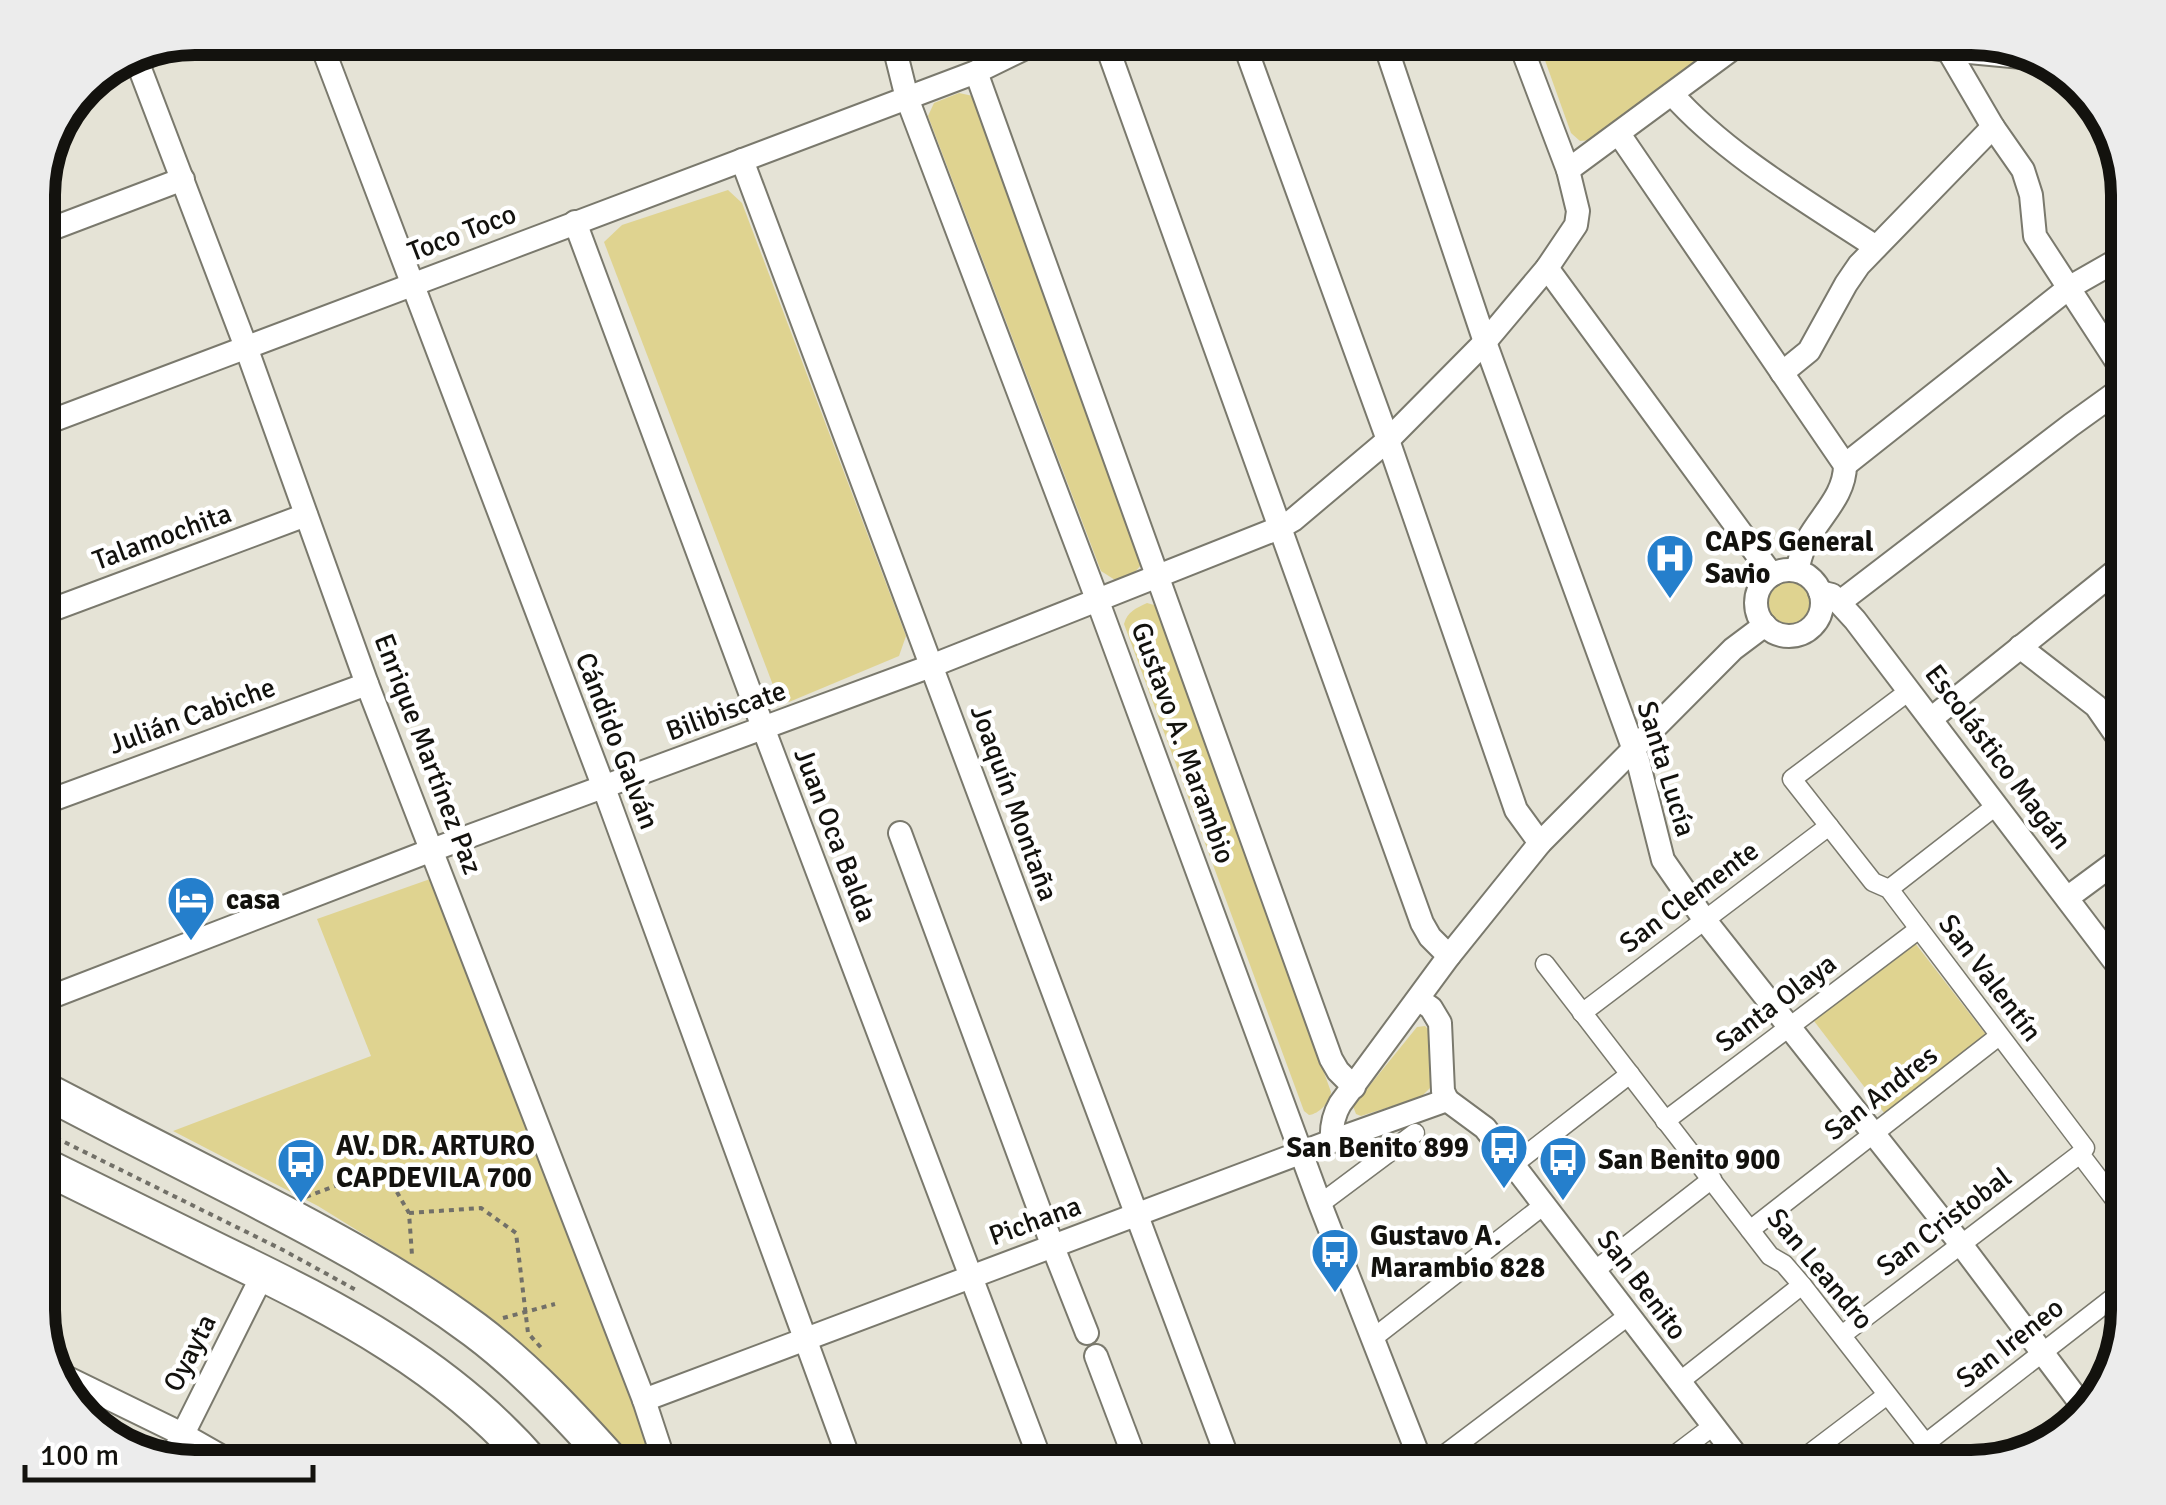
<svg xmlns="http://www.w3.org/2000/svg" width="2166" height="1505" font-family="Signika,sans-serif">
<rect width="100%" height="100%" fill="#e5e3d6"/>
<g fill="#dfd390">
<path d="M 1537,38 L 1729,38 L 1591,140 L 1580,141 L 1571,133 Z"/>
<path d="M 959,93 L 973,96 L 1140,558 L 1141,565 L 1135,572 L 1115,580 L 1101,571 L 928,116 L 934,103 Z"/>
<path d="M 728,190 L 742,203 L 906,636 L 899,656 L 789,702 L 776,693 L 604,242 L 622,225 Z"/>
<circle cx="1788" cy="603" r="23"/>
<path d="M 1147,603 L 1154,605 L 1160,613 L 1331,1092 C 1330,1102 1319,1114 1309,1115 L 1304,1111 L 1124,624 C 1128,611 1135,609 1147,603 Z"/>
<path d="M 433,878 L 658,1467 L 632,1467 L 522,1347 L 439,1281 L 318,1206 L 173,1131 L 371,1056 L 317,919 Z"/>
<path d="M 1915,943 L 1987,1036 L 1885,1114 L 1814,1021 Z"/>
<path d="M 1425,1026 L 1432,1033 L 1430,1088 L 1421,1097 L 1361,1116 L 1356,1114 L 1353,1106 L 1417,1027 Z"/>
</g>
<g fill="none" stroke-linecap="round" stroke-linejoin="round">
<g stroke="#7a796d" stroke-width="21">
<g id="pedestrian">
<path d="M 1909,691 L 1792,779 L 1873,882 L 1889,889 L 2085,1148 L 2080,1154 L 2128,1217"/>
<path d="M 1889,889 L 1997,805"/>
<path d="M 1545,964 L 1770,1256 L 1784,1264 L 1802,1285 L 1944,1467"/>
<path d="M 1582,1013 L 1829,826"/>
<path d="M 1665,1121 L 1919,929"/>
<path d="M 1513,1165 L 1630,1074"/>
<path d="M 1320,1204 L 1415,1133"/>
<path d="M 1750,1230 L 1999,1036"/>
<path d="M 1594,1271 L 1712,1179"/>
<path d="M 1842,1335 L 2080,1154"/>
<path d="M 1372,1339 L 1544,1205"/>
<path d="M 1679,1382 L 1802,1285"/>
<path d="M 1926,1443 L 2128,1286"/>
<path d="M 1428,1467 L 1628,1316"/>
<path d="M 1659,1467 L 1713,1426"/>
<path d="M 1792,1467 L 1887,1395"/>
</g>
</g>
<g stroke="#7a796d" stroke-width="26">
<g id="minor">
<path d="M 319,38 L 604,788 L 852,1467"/>
<path d="M 892,38 L 907,98 L 1097,599 L 1320,1204 L 1423,1467"/>
<path d="M 1104,38 L 1422,923 L 1430,937 L 1449,956"/>
<path d="M 1242,38 L 1388,440 L 1516,810 L 1540,843"/>
<path d="M 1383,38 L 1485,342 L 1638,761 L 1663,860 L 1704,919 L 1960,1243 L 2087,1412"/>
<path d="M 1861,38 L 1948,50 L 2043,59"/>
<path d="M 1936,38 L 1948,50 L 1993,127 L 2023,170 L 2031,195 L 2035,236 L 2128,379"/>
<path d="M 137,61 L 246,347 L 367,684 L 644,1400 L 666,1467"/>
<path d="M 976,72 L 1331,1059 L 1338,1071 L 1354,1087"/>
<path d="M 1672,94 C 1726,155 1808,202 1876,247"/>
<path d="M 1619,134 L 1845,465 C 1845,495 1822,514 1808,539 C 1802,549 1800,559 1797,570"/>
<path d="M 742,160 L 1231,1467"/>
<path d="M 1568,170 L 1747,38"/>
<path d="M 575,222 L 764,730 L 1043,1467"/>
<path d="M 38,234 L 183,179"/>
<path d="M 1547,268 L 1772,575"/>
<path d="M 1782,373 L 1809,351 L 1846,284 L 1859,265 L 1993,127"/>
<path d="M 38,426 L 976,72 L 1046,38"/>
<path d="M 1845,465 L 2070,287 L 2128,254"/>
<circle cx="1789" cy="603" r="33"/>
<path d="M 1820,592 L 1832,595 L 1855,620 L 2128,979"/>
<path d="M 1840,602 L 2071,425 L 2128,384"/>
<path d="M 38,615 L 306,515"/>
<path d="M 2020,647 L 2096,706 L 2128,752"/>
<path d="M 1932,718 L 2128,561"/>
<path d="M 38,805 L 367,684"/>
<path d="M 900,833 L 1053,1247 L 1087,1333"/>
<path d="M 2067,898 L 2128,853"/>
<path d="M 1418,999 L 1431,1008 L 1440,1023 L 1443,1091 L 1447,1100"/>
<path d="M 38,1002 L 432,850 L 931,666 L 1279,528 L 1293,520 L 1388,440 L 1485,342 L 1547,268 L 1576,225 L 1578,211 L 1568,170 L 1518,38"/>
<path d="M 1447,1100 L 1485,1128 L 1745,1467"/>
<path d="M 1332,1141 C 1331,1127 1333,1116 1340,1104 L 1449,956 L 1540,843 L 1733,649 L 1765,625"/>
<path d="M 1096,1356 L 1138,1467"/>
<path d="M 53,1371 L 182,1434 L 240,1467"/>
<path d="M 644,1400 L 1332,1141 L 1447,1100"/>
<path d="M 170,1460 L 263,1274"/>
</g>
</g>
<g stroke="#7a796d" stroke-width="39">
<g id="primary">
<path d="M 38,1087 C 105,1122 173,1157 240,1191 C 322,1233 401,1275 475,1330 C 527,1369 573,1419 616,1467"/>
<path d="M 38,1163 C 100,1193 161,1224 223,1254 C 339,1310 450,1367 535,1467"/>
</g>
</g>
<g stroke="#727068" stroke-width="4" stroke-dasharray="5 5" stroke-linecap="butt">
<path d="M 38,1129 L 283,1250 L 356,1290"/>
<path d="M 306,1197 L 383,1168 L 409,1213 L 412,1255"/>
<path d="M 409,1213 L 481,1208 L 516,1233 L 528,1333 L 544,1351"/>
<path d="M 503,1318 L 555,1304"/>
<path d="M 560,1456 L 570,1467"/>
</g>
<use href="#pedestrian" stroke="#fff" stroke-width="18"/>
<use href="#minor" stroke="#fff" stroke-width="22"/>
<use href="#primary" stroke="#fff" stroke-width="35"/>
</g>
<defs>
<g id="hospital-pin" transform="scale(2.5)"><path d="M0 17L-7.5 6A9.5 9.5 0 1 1 7.5 6Z" fill="#257fcc" stroke="#fff"/><path d="M-5-5h3v3.5h4V-5h3V5h-3V1.5h-4V5h-3Z" fill="#fff"/></g>
<g id="hotel-pin" transform="scale(2.5)"><path d="M0 17L-7.5 6A9.5 9.5 0 1 1 7.5 6Z" fill="#257fcc" stroke="#fff"/><path d="M-6-4.5h1.5V1H6V5H4.5V3h-9V5H-6ZM-4 0a1.8 1.8 0 1 1 3.6 0ZM.5 0V-2.5h3Q6-2.5 6 0Z" fill="#fff"/></g>
<g id="bus-pin" transform="scale(2.5)"><path d="M0 17L-7.5 6A9.5 9.5 0 1 1 7.5 6Z" fill="#257fcc" stroke="#fff"/><path d="M-5-6H5V4H4V6H2V4H-2V6H-4V4H-5ZM-3.5-4V0h7V-4ZM-3.5 1.2v1.5H-2V1.2ZM2 1.2v1.5H3.5V1.2Z" fill="#fff"/></g>
</defs>
<g fill-rule="evenodd">
<use href="#hospital-pin" x="1670" y="558"/>
<use href="#hotel-pin" x="191" y="900"/>
<use href="#bus-pin" x="1504" y="1148"/>
<use href="#bus-pin" x="1563" y="1160"/>
<use href="#bus-pin" x="301" y="1162"/>
<use href="#bus-pin" x="1335" y="1252"/>
</g>
<g text-anchor="middle" dominant-baseline="central" stroke-width="9" stroke-linejoin="round" paint-order="stroke">
<g font-size="28" fill="#13120e" stroke="#fff">
<text transform="translate(462 233) rotate(-21)">Toco Toco</text>
<text transform="translate(162 537) rotate(-20)">Talamochita</text>
<text transform="translate(726 711) rotate(-20)">Bilibiscate</text>
<text transform="translate(192 716) rotate(-20)">Julián Cabiche</text>
<text transform="translate(617 741) rotate(69)">Cándido Galván</text>
<text transform="translate(1183 743) rotate(70)">Gustavo A. Marambio</text>
<text transform="translate(428 754) rotate(69)">Enrique Martínez Paz</text>
<text transform="translate(1998 757) rotate(53)">Escolástico Magán</text>
<text transform="translate(1666 769) rotate(73)">Santa Lucía</text>
<text transform="translate(1014 803) rotate(70)">Joaquín Montaña</text>
<text transform="translate(835 835) rotate(69)">Juan Oca Balda</text>
<text transform="translate(1689 897) rotate(-37)">San Clemente</text>
<text transform="translate(1990 978) rotate(53)">San Valentín</text>
<text transform="translate(1776 1003) rotate(-37)">Santa Olaya</text>
<text transform="translate(1881 1093) rotate(-38)">San Andres</text>
<text transform="translate(1035 1221) rotate(-20)">Pichana</text>
<text transform="translate(1944 1222) rotate(-37)">San Cristobal</text>
<text transform="translate(1820 1269) rotate(50)">San Leandro</text>
<text transform="translate(1642 1285) rotate(53)">San Benito</text>
<text transform="translate(2010 1343) rotate(-38)">San Ireneo</text>
<text transform="translate(190 1353) rotate(-63)">Oyayta</text>
</g>
<g font-size="28" font-weight="bold" fill="#13120e" stroke="#fff" text-anchor="start">
<text x="1705" y="542">CAPS General<tspan x="1705" dy="32">Savio</tspan></text>
<text x="226" y="900">casa</text>
<text x="336" y="1146">AV. DR. ARTURO<tspan x="336" dy="32">CAPDEVILA 700</tspan></text>
<text x="1469" y="1148" text-anchor="end">San Benito 899</text>
<text x="1598" y="1160">San Benito 900</text>
<text x="1370" y="1236">Gustavo A.<tspan x="1370" dy="32">Marambio 828</tspan></text>
</g>
</g>
<path d="M0 0H2166V1505H0ZM195 55H1971A140 140 0 0 1 2111 195V1310A140 140 0 0 1 1971 1450H195A140 140 0 0 1 55 1310V195A140 140 0 0 1 195 55Z" fill="#ececec" fill-rule="evenodd"/>
<path fill="none" stroke="#13120e" stroke-width="12" d="M195 55H1971A140 140 0 0 1 2111 195V1310A140 140 0 0 1 1971 1450H195A140 140 0 0 1 55 1310V195A140 140 0 0 1 195 55Z"/>
<path d="M25 1465v15h288v-15" fill="none" stroke="#13120e" stroke-width="5"/>
<text x="40" y="1465" font-size="30" fill="#13120e" stroke="#ffffff" stroke-width="8" paint-order="stroke">100 m</text>
</svg>
